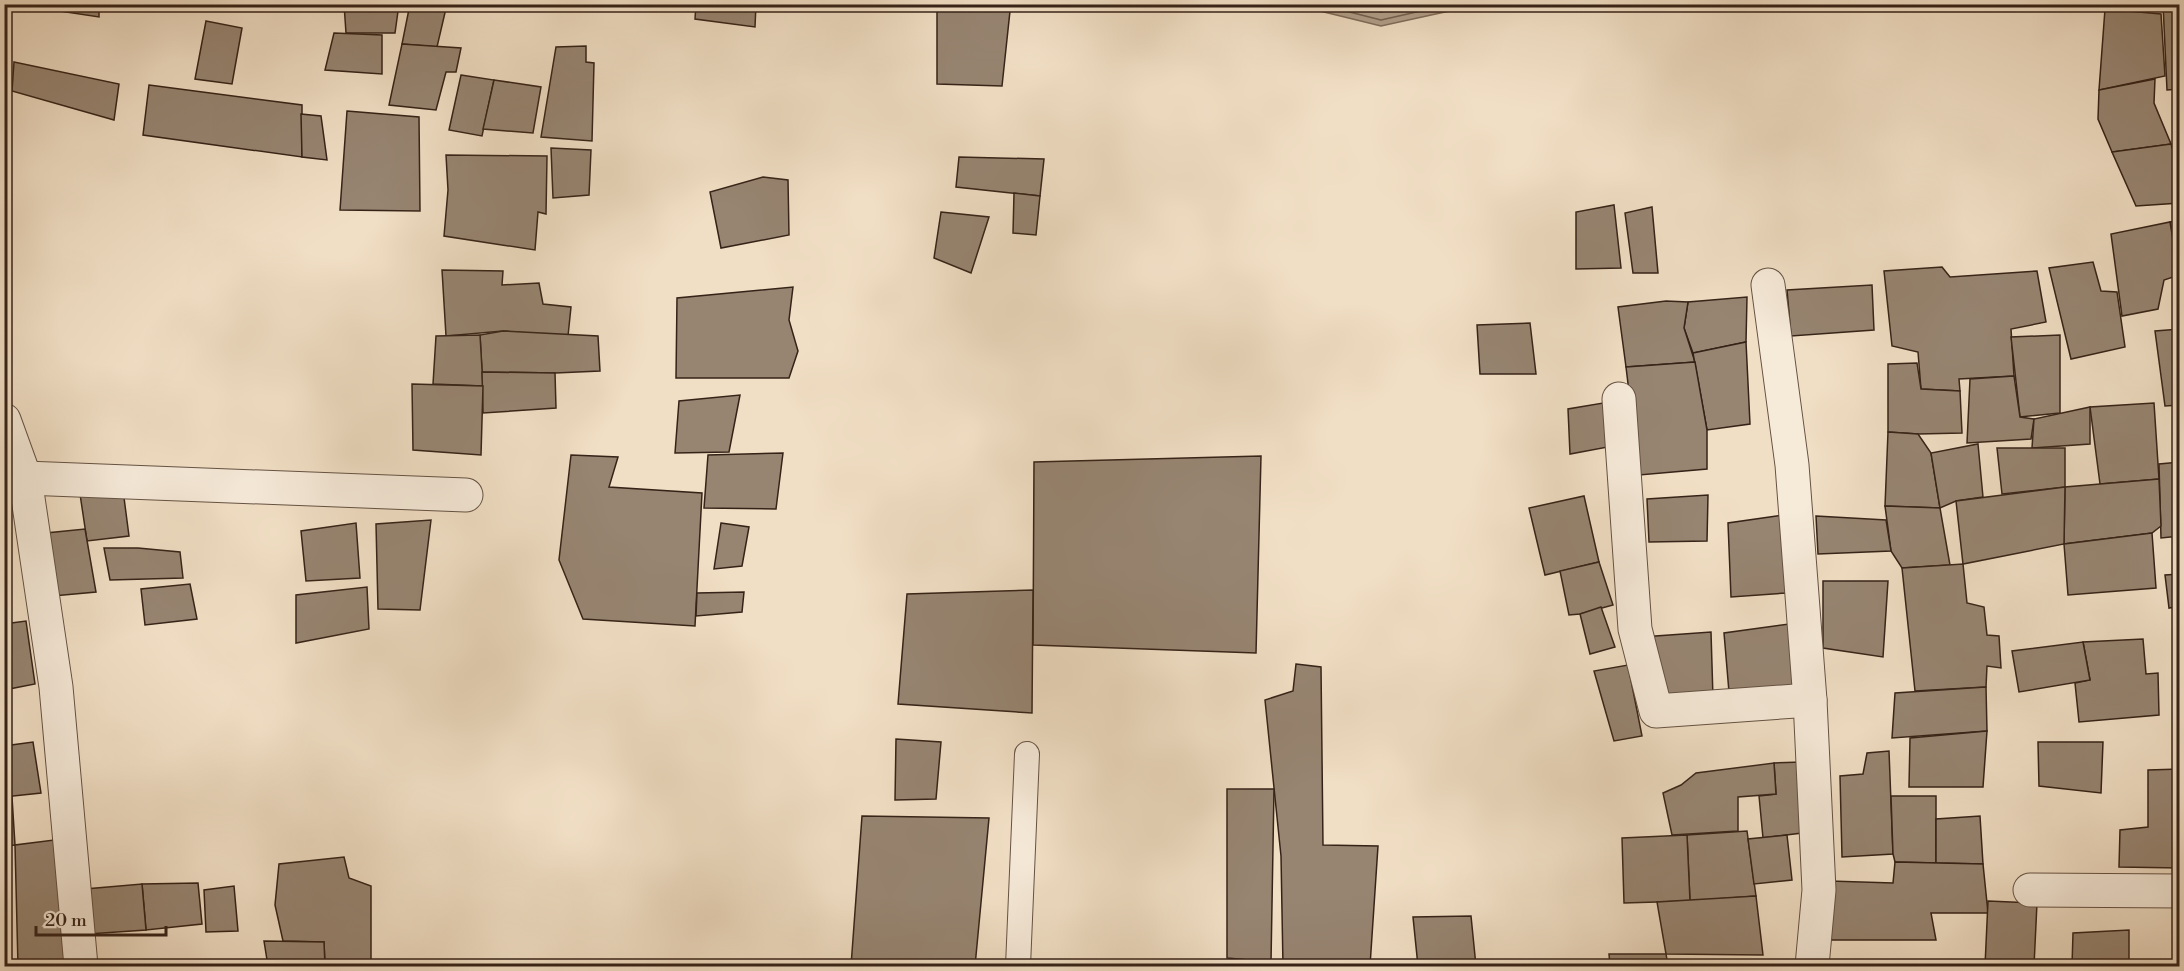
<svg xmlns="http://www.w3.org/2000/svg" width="2184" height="971" font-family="'Libre Bodoni',serif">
<rect width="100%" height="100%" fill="#f1dfc5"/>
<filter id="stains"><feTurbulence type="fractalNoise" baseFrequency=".00333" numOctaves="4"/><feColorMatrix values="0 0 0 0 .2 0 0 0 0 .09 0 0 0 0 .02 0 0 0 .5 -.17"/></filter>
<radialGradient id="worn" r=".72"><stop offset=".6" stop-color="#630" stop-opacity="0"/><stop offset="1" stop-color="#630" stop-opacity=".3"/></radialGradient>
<path fill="#b19f8a" stroke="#806d5c" stroke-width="1.5" d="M 1310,5 L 1310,4 L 1464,5 L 1454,10 L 1381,26 L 1312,9 Z"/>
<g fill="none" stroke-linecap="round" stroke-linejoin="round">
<g stroke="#746151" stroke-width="1.5">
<path d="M 1318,4 L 1381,20 L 1452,4"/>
<path d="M 1349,4 L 1381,12 L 1417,4"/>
</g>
</g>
<g fill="#978572" stroke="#362318" stroke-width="1.5">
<path d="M 40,4 L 99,4 L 99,17 L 40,8 Z"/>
<path d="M 344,4 L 399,4 L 395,33 L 346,33 Z"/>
<path d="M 410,4 L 447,4 L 437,47 L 402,44 Z"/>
<path d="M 696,4 L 756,4 L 755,27 L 695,19 Z"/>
<path d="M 937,4 L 978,4 L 1010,11 L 1002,86 L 937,84 Z"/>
<path d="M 2106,4 L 2150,4 L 2149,13 L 2105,9 Z"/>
<path d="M 2163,4 L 2180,4 L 2180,89 L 2167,90 Z"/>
<path d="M 2105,9 L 2161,14 L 2165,76 L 2099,90 Z"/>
<path d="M 206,21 L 242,28 L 232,84 L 195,79 Z"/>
<path d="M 334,33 L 382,35 L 382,74 L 325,70 Z"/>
<path d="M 402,44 L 461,48 L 456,72 L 446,72 L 436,110 L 389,105 Z"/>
<path d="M 586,46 L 586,62 L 594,63 L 592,141 L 541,137 L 556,47 Z"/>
<path d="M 14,62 L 119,84 L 114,120 L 12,91 Z"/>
<path d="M 461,75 L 494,80 L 482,136 L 449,130 Z"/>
<path d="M 2155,79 L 2154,103 L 2171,144 L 2112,152 L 2098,119 L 2099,90 Z"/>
<path d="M 494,80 L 541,87 L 533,133 L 483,129 Z"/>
<path d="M 149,85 L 302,105 L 302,157 L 143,135 Z"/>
<path d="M 347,111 L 419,117 L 420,211 L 340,210 Z"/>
<path d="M 301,114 L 321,116 L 327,160 L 302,157 Z"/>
<path d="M 2171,144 L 2180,173 L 2180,203 L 2136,206 L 2112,152 Z"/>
<path d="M 551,148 L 591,150 L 589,195 L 553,198 Z"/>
<path d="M 446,155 L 547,156 L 546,214 L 538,212 L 535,250 L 444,236 L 448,190 Z"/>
<path d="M 959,157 L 1044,159 L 1040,196 L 956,187 Z"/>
<path d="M 763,177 L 788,180 L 789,235 L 721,248 L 710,192 Z"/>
<path d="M 1014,193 L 1040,196 L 1036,235 L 1013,233 Z"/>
<path d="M 1614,205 L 1621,268 L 1576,269 L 1576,212 Z"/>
<path d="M 1652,207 L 1658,273 L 1633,273 L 1625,213 Z"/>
<path d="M 941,212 L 989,217 L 971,273 L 934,258 Z"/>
<path d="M 2180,221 L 2180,275 L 2170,222 Z"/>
<path d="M 2170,222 L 2179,275 L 2164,280 L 2158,309 L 2122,316 L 2111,234 Z"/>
<path d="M 2093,262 L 2101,291 L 2117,292 L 2125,347 L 2071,359 L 2049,268 Z"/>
<path d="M 1942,267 L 1950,277 L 2037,271 L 2046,322 L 2011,329 L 2014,376 L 1959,379 L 1960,391 L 1921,389 L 1918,352 L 1892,346 L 1884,271 Z"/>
<path d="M 442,270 L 503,271 L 502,285 L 539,283 L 543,304 L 571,307 L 568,336 L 503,331 L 446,336 Z"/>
<path d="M 1872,285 L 1874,330 L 1791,336 L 1787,290 Z"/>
<path d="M 793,287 L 789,320 L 798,351 L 789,378 L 676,378 L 677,298 Z"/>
<path d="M 1747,297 L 1746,342 L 1693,353 L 1684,328 L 1688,302 Z"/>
<path d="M 1666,301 L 1688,302 L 1684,328 L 1695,362 L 1626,367 L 1618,307 Z"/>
<path d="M 1530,323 L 1536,374 L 1480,374 L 1477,325 Z"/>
<path d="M 2180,329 L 2180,405 L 2165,406 L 2155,331 Z"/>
<path d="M 503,331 L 598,336 L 600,371 L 555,373 L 482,372 L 480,335 Z"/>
<path d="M 480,335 L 483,386 L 433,384 L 436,336 Z"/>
<path d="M 2060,335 L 2060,413 L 2020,417 L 2011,337 Z"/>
<path d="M 1746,342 L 1750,424 L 1707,430 L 1693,353 Z"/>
<path d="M 1695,362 L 1707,430 L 1707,469 L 1639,475 L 1626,367 Z"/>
<path d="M 1917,363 L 1921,389 L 1960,391 L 1962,433 L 1918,434 L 1888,432 L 1888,364 Z"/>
<path d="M 482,372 L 555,373 L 556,408 L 483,413 Z"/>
<path d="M 2014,376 L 2020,417 L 2034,419 L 2031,439 L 1967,443 L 1970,379 Z"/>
<path d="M 412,384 L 483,386 L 481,455 L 413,450 Z"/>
<path d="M 740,395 L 729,452 L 675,453 L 679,401 Z"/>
<path d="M 1603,403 L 1608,447 L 1570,454 L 1568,409 Z"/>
<path d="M 2154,403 L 2159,479 L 2100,484 L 2090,407 Z"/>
<path d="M 2090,407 L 2090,444 L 2032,448 L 2034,419 Z"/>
<path d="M 1888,432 L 1918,434 L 1931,453 L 1940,508 L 1885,506 Z"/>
<path d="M 1978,444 L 1983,497 L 1956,501 L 1940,508 L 1931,453 Z"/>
<path d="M 1997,448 L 2065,448 L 2065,487 L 2002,494 Z"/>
<path d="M 783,453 L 776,509 L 704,508 L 708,455 Z"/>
<path d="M 571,455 L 618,457 L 609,487 L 702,493 L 695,626 L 583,619 L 559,560 Z"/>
<path d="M 1261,456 L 1256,653 L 1033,645 L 1034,462 Z"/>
<path d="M 2180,462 L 2180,536 L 2161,538 L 2159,464 Z"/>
<path d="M 2159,479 L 2161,526 L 2152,533 L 2064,544 L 2065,487 Z"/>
<path d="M 2065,487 L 2064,544 L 1963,564 L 1956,501 Z"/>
<path d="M 123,490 L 129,536 L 87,541 L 80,494 Z"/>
<path d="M 1708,495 L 1707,541 L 1649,542 L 1647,499 Z"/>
<path d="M 1584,496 L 1599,562 L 1545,575 L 1529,508 Z"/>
<path d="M 1885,506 L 1940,508 L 1950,565 L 1902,568 L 1891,551 Z"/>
<path d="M 1783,515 L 1786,593 L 1731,597 L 1728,523 Z"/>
<path d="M 1816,516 L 1886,520 L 1891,551 L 1818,554 Z"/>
<path d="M 431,520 L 420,610 L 378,609 L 376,524 Z"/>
<path d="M 356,523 L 360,578 L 306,581 L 301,531 Z"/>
<path d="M 721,523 L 749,527 L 742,566 L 714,569 Z"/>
<path d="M 85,529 L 96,592 L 53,596 L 46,533 Z"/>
<path d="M 2152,533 L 2156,588 L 2068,595 L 2064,544 Z"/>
<path d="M 104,548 L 138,548 L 180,552 L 183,578 L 110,580 Z"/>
<path d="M 1599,562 L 1613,605 L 1580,614 L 1569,615 L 1560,571 Z"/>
<path d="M 1963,564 L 1967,603 L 1984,607 L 1987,635 L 1999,636 L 2001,668 L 1987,666 L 1986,687 L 1915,691 L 1902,568 Z"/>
<path d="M 2180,574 L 2180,606 L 2169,608 L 2165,575 Z"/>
<path d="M 1823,581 L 1888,581 L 1883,657 L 1823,648 Z"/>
<path d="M 190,584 L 197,619 L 145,625 L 141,589 Z"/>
<path d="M 367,587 L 369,629 L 296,643 L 296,595 Z"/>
<path d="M 1033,590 L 1032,713 L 898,704 L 907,594 Z"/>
<path d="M 744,592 L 742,612 L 696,616 L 697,593 Z"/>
<path d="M 1601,607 L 1615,647 L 1590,654 L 1580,614 Z"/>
<path d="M 26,621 L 35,684 L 4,690 L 4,624 Z"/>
<path d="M 1789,624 L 1796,688 L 1729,692 L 1724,633 Z"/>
<path d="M 1711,632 L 1713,698 L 1668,700 L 1642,637 Z"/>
<path d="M 2143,639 L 2146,674 L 2158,673 L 2159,715 L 2079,722 L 2075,683 L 2090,680 L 2083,642 Z"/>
<path d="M 2083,642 L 2090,680 L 2019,692 L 2012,651 Z"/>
<path d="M 1296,664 L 1321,667 L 1323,845 L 1378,846 L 1370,966 L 1283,966 L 1281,856 L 1265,700 L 1293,691 Z"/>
<path d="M 1628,665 L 1642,736 L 1614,741 L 1594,671 Z"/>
<path d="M 1986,687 L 1987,731 L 1892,738 L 1895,693 Z"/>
<path d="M 1987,731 L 1983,787 L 1909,787 L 1910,738 Z"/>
<path d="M 896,739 L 941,742 L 936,799 L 895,800 Z"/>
<path d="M 33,742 L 41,793 L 4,797 L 4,746 Z"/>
<path d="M 2038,742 L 2103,742 L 2101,793 L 2039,786 Z"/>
<path d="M 1889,751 L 1893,854 L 1842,857 L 1840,776 L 1863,774 L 1867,753 Z"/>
<path d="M 1802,762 L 1802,833 L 1763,838 L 1759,796 L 1776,794 L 1774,763 Z"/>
<path d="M 1774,763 L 1776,794 L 1738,797 L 1738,831 L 1672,835 L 1663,793 L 1681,785 L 1696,773 Z"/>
<path d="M 2180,769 L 2180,868 L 2119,867 L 2120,830 L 2148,827 L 2148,770 Z"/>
<path d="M 1227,789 L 1274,789 L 1271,962 L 1227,958 Z"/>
<path d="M 1891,796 L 1936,796 L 1936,863 L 1895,862 L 1893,854 Z"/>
<path d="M 12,797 L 15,845 L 4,846 L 4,798 Z"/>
<path d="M 862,816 L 989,818 L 975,966 L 851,966 Z"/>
<path d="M 1980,816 L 1983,864 L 1936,863 L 1936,819 Z"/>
<path d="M 1747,831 L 1756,896 L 1690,901 L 1687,835 Z"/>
<path d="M 1687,835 L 1690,901 L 1624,903 L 1622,838 Z"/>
<path d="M 1787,835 L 1792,880 L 1754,884 L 1748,839 Z"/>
<path d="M 54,840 L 69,966 L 18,966 L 15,845 Z"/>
<path d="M 344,857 L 349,878 L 371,886 L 371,966 L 325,966 L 324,942 L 283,941 L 275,905 L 279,864 Z"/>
<path d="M 1895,862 L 1983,864 L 1988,913 L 1931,913 L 1936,940 L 1829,940 L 1830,881 L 1893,883 Z"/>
<path d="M 198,883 L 202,924 L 146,930 L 142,884 Z"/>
<path d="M 142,884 L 146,930 L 88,934 L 85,889 Z"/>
<path d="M 234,886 L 238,931 L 206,932 L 204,890 Z"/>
<path d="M 1756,896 L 1763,955 L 1666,954 L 1657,902 Z"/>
<path d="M 1988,901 L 2037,903 L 2034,966 L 1985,966 Z"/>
<path d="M 4,906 L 8,906 L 10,962 L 4,962 Z"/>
<path d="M 1471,916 L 1476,966 L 1418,966 L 1413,917 Z"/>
<path d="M 2129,930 L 2129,966 L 2072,966 L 2073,933 Z"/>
<path d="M 264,941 L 324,942 L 325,966 L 268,966 Z"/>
<path d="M 1609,954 L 1666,954 L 1668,966 L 1610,966 Z"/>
<path d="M 1981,961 L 1981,966 L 1878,966 L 1878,964 Z"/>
</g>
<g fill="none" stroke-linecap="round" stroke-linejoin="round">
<g stroke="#655243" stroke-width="26">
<path id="lane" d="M 1018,966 L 1027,754"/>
</g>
<g stroke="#655243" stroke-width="35">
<g id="street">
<path d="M 1768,285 L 1792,465 L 1810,700 L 1819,890 L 1812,966"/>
<path d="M 1619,399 L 1635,629 L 1656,711 L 1810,700"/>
<path d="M 4,420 L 25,478 L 56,687 L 81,966"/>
<path d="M 25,478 L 466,495"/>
<path d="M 2030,890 L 2180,891"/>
</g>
</g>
<use href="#lane" stroke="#f6ead9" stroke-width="24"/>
<use href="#street" stroke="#f6ead9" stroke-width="33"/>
</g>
<rect width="2184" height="971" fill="none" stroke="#f1dfc5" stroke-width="24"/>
<rect x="6" y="6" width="2172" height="959" fill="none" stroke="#362318" stroke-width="3"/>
<rect x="12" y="12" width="2160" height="947" fill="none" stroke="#362318" stroke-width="1.5"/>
<path d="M36 926v9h130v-9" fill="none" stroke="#362318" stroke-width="3"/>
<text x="45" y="926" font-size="18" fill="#362318" stroke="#f6ead9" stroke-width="4.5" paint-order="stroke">20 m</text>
<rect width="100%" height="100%" filter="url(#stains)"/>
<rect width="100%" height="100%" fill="url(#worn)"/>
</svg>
